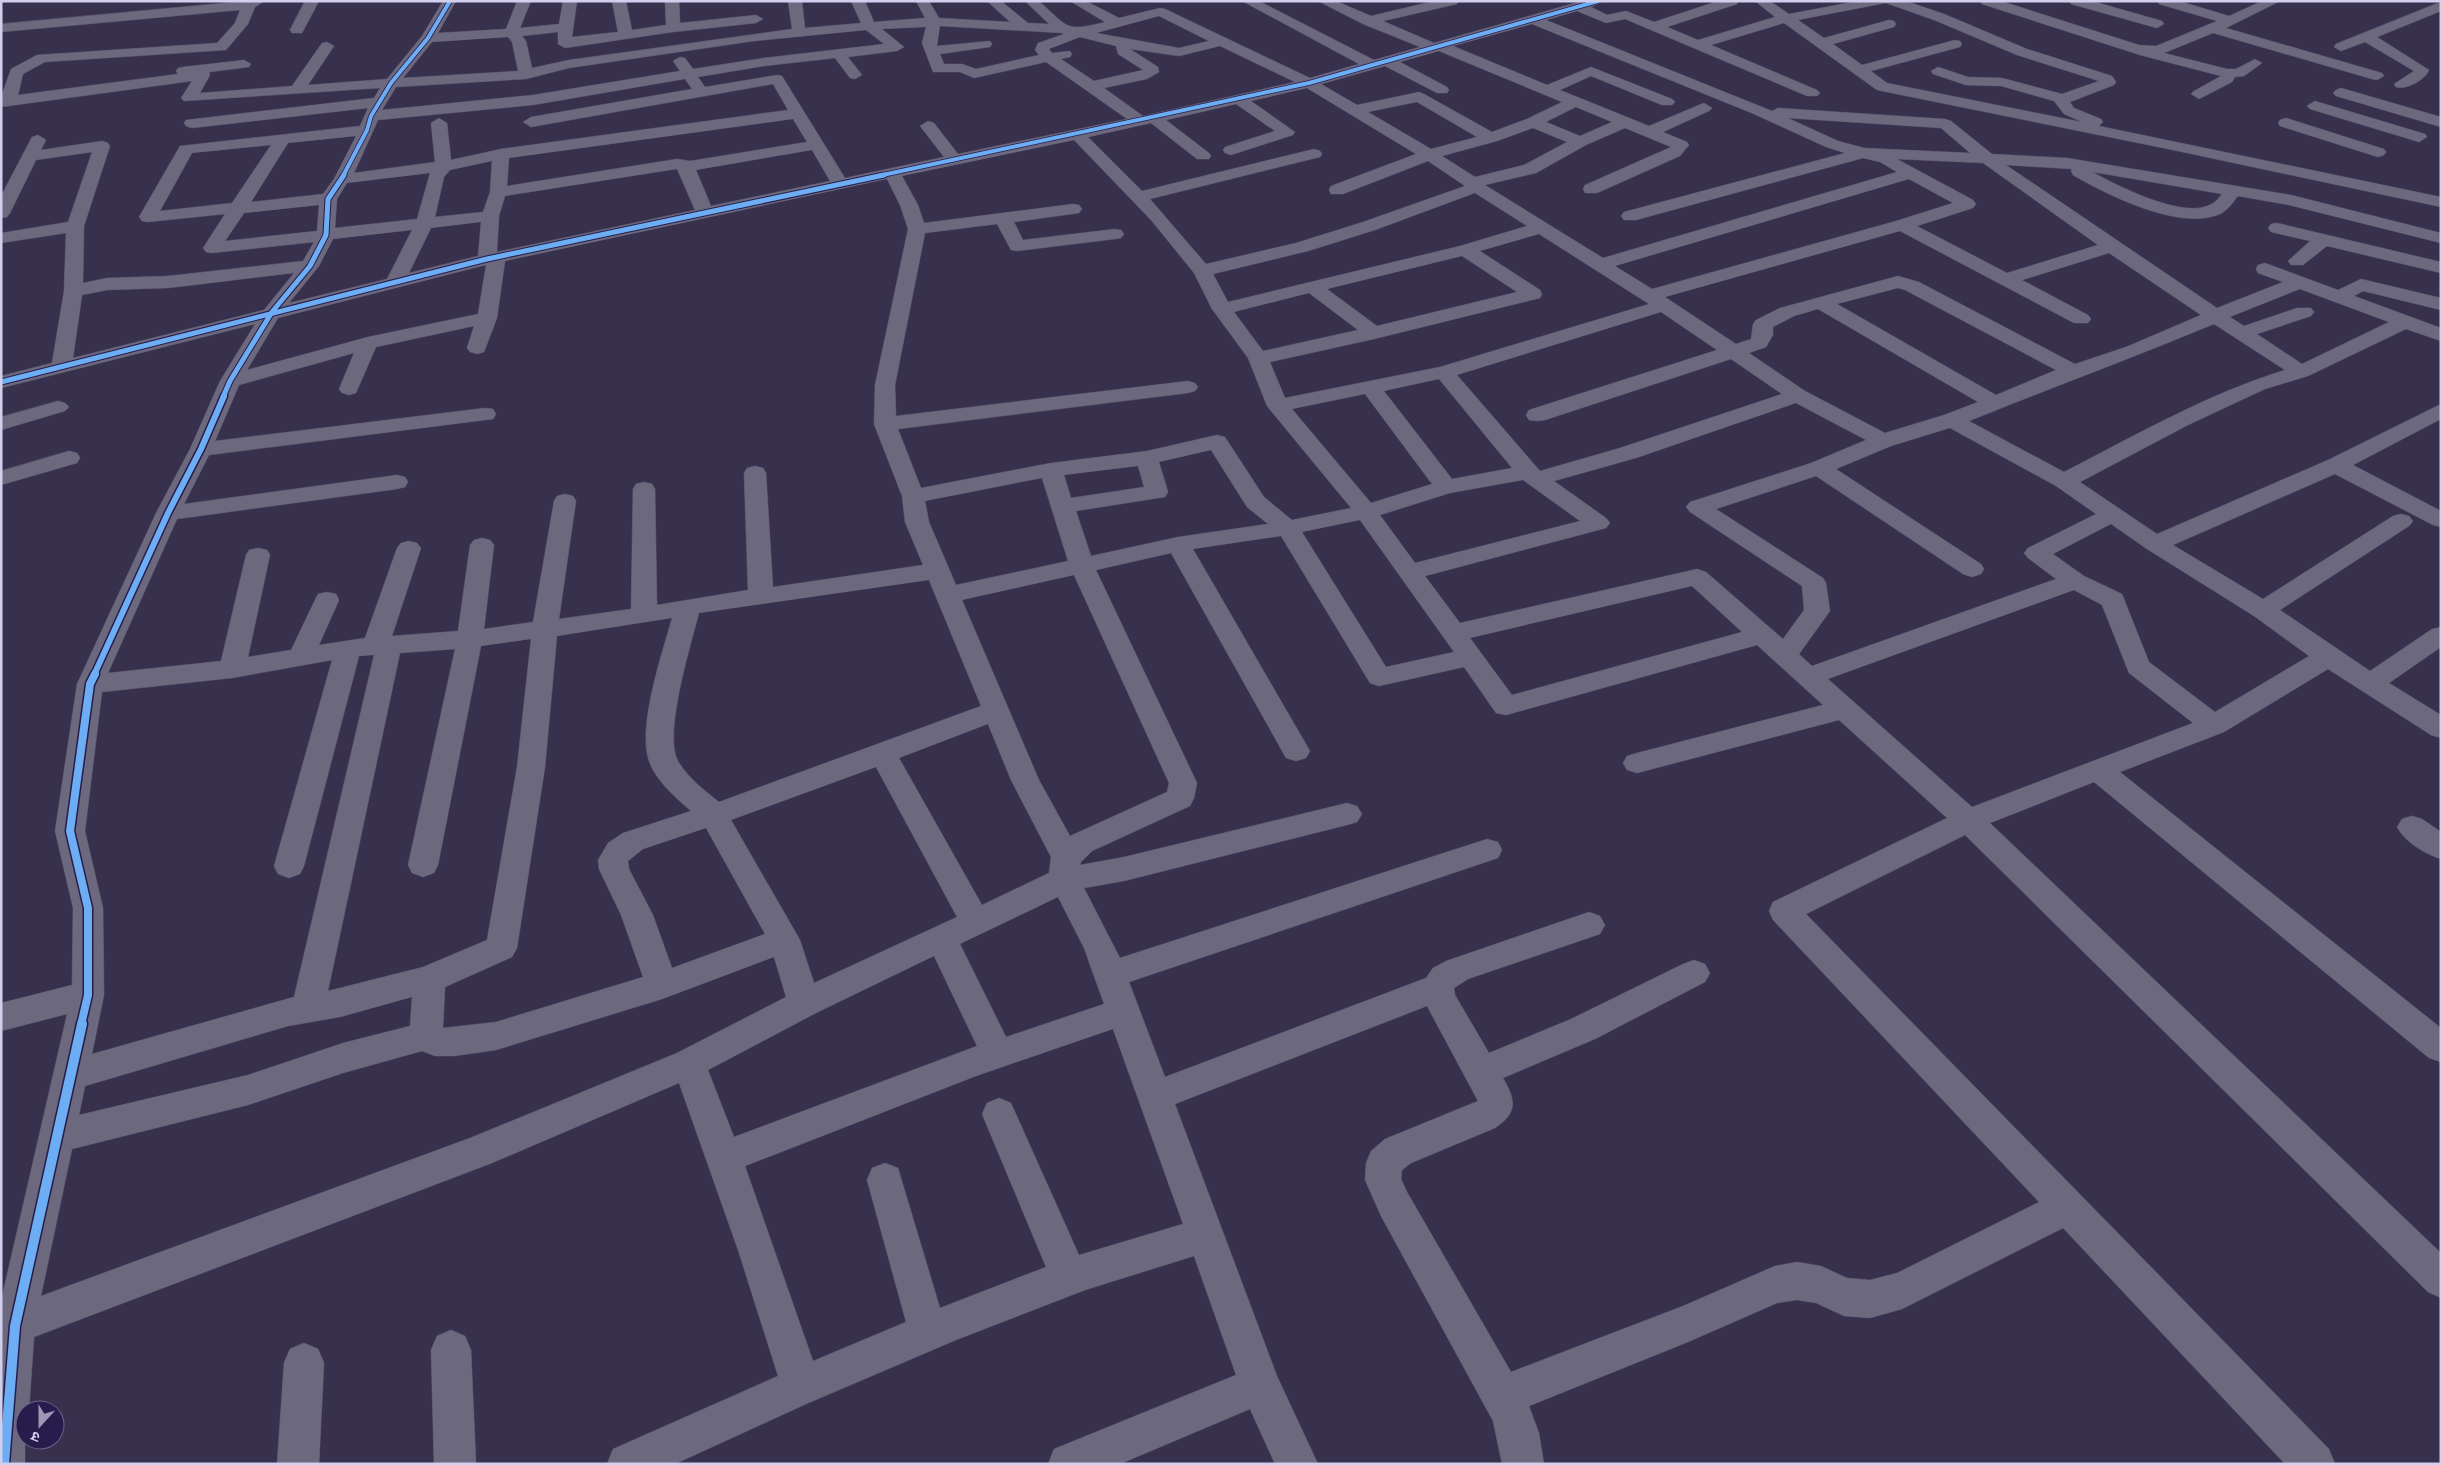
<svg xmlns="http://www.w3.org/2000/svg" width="2442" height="1465" font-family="Roboto,'Noto Sans Devanagari',sans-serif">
<rect width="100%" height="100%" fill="#37314d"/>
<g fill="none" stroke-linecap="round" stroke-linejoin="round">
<g stroke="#534e66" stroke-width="1">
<g id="minor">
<path d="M 246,1 L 265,1 L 255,7 L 248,24 L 226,50 L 45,62 L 23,74 L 18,95 L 178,74 L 176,71 L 178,68 L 183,67 L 244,60 L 251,64 L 249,67 L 209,72 L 210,75 L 200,93 L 292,86 L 322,43 L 327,42 L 334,46 L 308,85 L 387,79 L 422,36 L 443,1 L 456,1 L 438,33 L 506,29 L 517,1 L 531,1 L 520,28 L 559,24 L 563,1 L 577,1 L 572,37 L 618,32 L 612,1 L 626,1 L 632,30 L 666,25 L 665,1 L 679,1 L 680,23 L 756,15 L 763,19 L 756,23 L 673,32 L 565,48 L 558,44 L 558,32 L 522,36 L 526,41 L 532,68 L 569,60 L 792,29 L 788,1 L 802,1 L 805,28 L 861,23 L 851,1 L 865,1 L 874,22 L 925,18 L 916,1 L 929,1 L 939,18 L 1010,22 L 987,1 L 1001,1 L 1028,23 L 1049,24 L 1025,1 L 1039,1 C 1069,28 1065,32 1105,22 L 1070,1 L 1086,1 L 1119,18 L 1160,8 L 1165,9 L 1310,78 L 1359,64 L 1242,1 L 1259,1 L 1374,60 L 1420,47 L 1363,24 L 1318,1 L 1336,1 L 1371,16 L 1434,1 L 1458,1 L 1457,4 L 1383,21 L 1434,43 L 1582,1 L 1604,1 L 1591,7 L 1607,15 L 1626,11 L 1654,22 L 1718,1 L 1738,1 L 1737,4 L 1667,27 L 1698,40 L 1775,17 L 1755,1 L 1770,1 L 1789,14 L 1858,1 L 1906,1 L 1944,14 L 2027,49 L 2112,76 L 2116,82 L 2114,85 L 2070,102 L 2074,108 L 2101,119 L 2103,122 L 2099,126 L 2441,197 L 2441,207 L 2173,150 L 1877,90 L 1784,23 L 1711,45 L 1817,90 L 1820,93 L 1817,96 L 1807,96 L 1625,19 L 1606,23 L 1577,11 L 1546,20 L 1772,111 L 1778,108 L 1945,119 L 1951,121 L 1992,154 L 2067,158 L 2291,195 L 2441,233 L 2441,243 L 2289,205 L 2238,196 C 2233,202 2229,209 2222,213 C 2183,233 2107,195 2073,175 L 2071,171 L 2072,169 L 2006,165 L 2217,308 L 2283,282 L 2258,273 L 2256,269 L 2258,265 L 2265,263 L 2338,290 L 2361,279 L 2441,298 L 2441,310 L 2363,291 L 2354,296 L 2441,328 L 2441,341 L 2406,329 L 2308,376 L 2265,389 L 2188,425 L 2080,482 L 2157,534 L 2328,460 L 2441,404 L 2441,419 L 2353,465 L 2441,511 L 2441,527 L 2433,525 L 2335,474 L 2173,545 L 2263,599 L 2393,516 L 2401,514 L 2409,516 L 2413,521 L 2409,526 L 2280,610 L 2370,671 L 2432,629 L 2441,627 L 2441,647 L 2389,683 L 2441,715 L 2441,738 L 2431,735 L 2328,669 L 2224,732 L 2120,772 L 2441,1028 L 2441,1062 L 2429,1058 L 2094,782 L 1990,823 L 2441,1253 L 2441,1298 L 2428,1292 L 1965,835 L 1806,914 L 2329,1449 L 2335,1464 L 2285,1464 L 2063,1228 L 1902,1309 L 1870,1318 L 1844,1316 L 1816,1303 L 1797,1300 L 1777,1303 L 1688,1342 L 1529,1406 L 1539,1433 L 1544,1464 L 1502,1464 L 1493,1421 L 1381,1216 L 1365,1180 L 1366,1163 L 1371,1151 L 1385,1139 L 1478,1101 L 1427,1006 L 1175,1104 L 1277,1376 L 1318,1464 L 1275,1464 L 1250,1409 L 1120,1464 L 1048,1464 L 1054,1449 L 1236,1375 L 1194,1256 L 1085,1290 L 956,1340 L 806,1404 L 675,1464 L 607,1464 L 613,1449 L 778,1376 L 738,1250 L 679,1083 L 492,1163 L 34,1337 L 29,1410 L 25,1410 L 25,1464 L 1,1464 L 1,1301 L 67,1014 L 1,1031 L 1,1003 L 72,985 L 73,908 L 55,831 L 77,684 L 156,513 L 190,449 L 220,381 L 255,324 L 1,388 L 1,376 L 52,363 L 64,291 L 66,233 L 1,243 L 1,233 L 68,222 L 92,152 L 36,160 L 10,213 L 7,217 L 1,218 L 1,196 L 32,137 L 38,135 L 46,140 L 41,150 L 102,141 L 108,143 L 110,146 L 84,226 L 83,283 L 107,278 L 168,276 L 303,261 L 314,242 L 212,253 L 206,252 L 203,248 L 225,214 L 148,222 L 142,221 L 139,217 L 180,146 L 360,126 L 368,108 L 192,128 L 186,126 L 184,123 L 186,120 L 374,98 L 380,88 L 184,101 L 181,98 L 192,81 L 1,107 L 1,97 L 11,69 L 37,55 L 217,43 L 235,23 L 240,10 L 1,32 L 1,24 ZM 1886,3 L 1934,20 L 2017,55 L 2099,81 L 2062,94 L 2002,78 L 1968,77 L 1938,67 L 1931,71 L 1933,74 L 1966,85 L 2001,86 L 2054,101 L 2064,114 L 2082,122 L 1887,83 L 1871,71 L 1960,47 L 1962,44 L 1960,41 L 1955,40 L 1862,65 L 1833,44 L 1894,27 L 1896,24 L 1894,21 L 1889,20 L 1824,38 L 1798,20 ZM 1159,16 L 1209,41 L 1179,48 L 1096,33 ZM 1532,24 L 1754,114 L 1826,147 L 1845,153 L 1624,212 L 1621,216 L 1624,220 L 1636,220 L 1863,158 L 1880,162 L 1897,172 L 1603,258 L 1485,185 L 1536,173 L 1586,145 L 1625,128 L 1671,147 L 1585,185 L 1583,189 L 1585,193 L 1597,193 L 1680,156 L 1689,145 L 1687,142 L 1663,132 L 1709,111 L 1712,108 L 1704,103 L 1699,105 L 1649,126 L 1560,90 L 1591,76 L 1662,105 L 1672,105 L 1675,102 L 1672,99 L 1591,67 L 1547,85 L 1453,46 ZM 940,26 L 1062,33 L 1064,34 L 1038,43 L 1035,50 L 1039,55 L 976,69 L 962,64 L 944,64 L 940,54 L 990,47 L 992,44 L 990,41 L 937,46 ZM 926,27 L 922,43 L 933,72 L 960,72 L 974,78 L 1046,62 L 1127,119 L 958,154 L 934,123 L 928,121 L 920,126 L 944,157 L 845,178 L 782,76 L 777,75 L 705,87 L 698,77 L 764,66 L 835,58 L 850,78 L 855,79 L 862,75 L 848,57 L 897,51 L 904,47 L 882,29 ZM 866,30 L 884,44 L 764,58 L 693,69 L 685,58 L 680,57 L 673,61 L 680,71 L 533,95 L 382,110 L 396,87 L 526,79 L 569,68 L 754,41 ZM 508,37 L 512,42 L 518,71 L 403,78 L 432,42 ZM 1080,37 L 1116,46 L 1118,54 L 1143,70 L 1094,81 L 1061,59 L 1070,57 L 1072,54 L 1070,51 L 1052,53 L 1049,49 ZM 1220,46 L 1295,82 L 1143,116 L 1104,88 L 1147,79 L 1159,72 L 1158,67 L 1130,49 L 1179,56 ZM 1439,51 L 1562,102 L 1527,119 L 1492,132 L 1424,94 L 1419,92 L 1357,105 L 1321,84 L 1385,66 L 1437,93 L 1447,93 L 1449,90 L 1447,87 L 1400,62 ZM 685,79 L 692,89 L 531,117 L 523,122 L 531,127 L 773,84 L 788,110 L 501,149 L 451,160 L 447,123 L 439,118 L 431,123 L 435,162 L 354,173 L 378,120 L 533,105 ZM 1307,88 L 1416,154 L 1331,186 L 1329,190 L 1331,194 L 1343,194 L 1428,161 L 1465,186 L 1363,222 L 1296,243 L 1206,264 L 1150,199 L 1320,157 L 1322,154 L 1320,151 L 1314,149 L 1142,191 L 1088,137 L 1151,123 L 1197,159 L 1209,159 L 1211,156 L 1209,153 L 1166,120 L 1236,104 L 1275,131 L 1225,147 L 1223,150 L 1225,153 L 1231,155 L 1293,135 L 1295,132 L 1251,101 ZM 1417,102 L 1477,137 L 1431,149 L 1368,112 ZM 1576,107 L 1612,122 L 1580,136 L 1546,122 ZM 1788,118 L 1941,128 L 1970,153 L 1864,148 L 1838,141 ZM 793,119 L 807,142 L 690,161 L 677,159 L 507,186 L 509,158 ZM 1533,128 L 1567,142 L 1524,165 L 1475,177 L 1442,156 L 1497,141 ZM 356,136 L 334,179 L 323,194 L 251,202 L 288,143 ZM 1074,140 L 1151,220 L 1194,273 L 1212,309 L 1248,358 L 1267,406 L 1351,508 L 1292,520 L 1264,497 L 1225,437 L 1217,435 L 1147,451 L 1051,463 L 921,488 L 898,429 L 1188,393 L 1195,391 L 1198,387 L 1195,383 L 1188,381 L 896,416 L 895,385 L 925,233 L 997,224 L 1011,250 L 1017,251 L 1115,239 L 1121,238 L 1124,234 L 1121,230 L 1115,229 L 1023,240 L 1014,222 L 1079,213 L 1082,209 L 1079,205 L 1073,204 L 924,223 L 918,205 L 902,176 ZM 271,145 L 232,203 L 160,211 L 192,153 ZM 812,150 L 830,181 L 711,206 L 696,170 ZM 1897,159 L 1983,163 L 2098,245 L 2007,273 L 1917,226 L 1973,208 L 1976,204 L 1973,200 ZM 492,161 L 490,192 L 483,212 L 435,217 L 444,177 L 450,170 ZM 677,169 L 695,210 L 497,252 L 499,216 L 505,196 ZM 2093,172 L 2222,194 C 2218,199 2214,204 2207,206 C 2180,217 2117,186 2093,172 ZM 430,173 L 417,219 L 335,228 L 337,199 L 347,183 ZM 887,179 L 900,205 L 908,229 L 875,385 L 874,424 L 902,496 L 905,522 L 923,565 L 773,587 L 766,473 L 763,468 L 755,466 L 747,468 L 744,473 L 748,590 L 657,605 L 655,489 L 652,484 L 644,482 L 636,484 L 633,489 L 631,609 L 559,619 L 576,501 L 573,496 L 565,494 L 557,496 L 554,501 L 533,622 L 484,629 L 494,545 L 490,540 L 482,538 L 474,540 L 470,545 L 458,631 L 392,636 L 421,548 L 417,543 L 409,541 L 401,543 L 397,548 L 365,638 L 319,645 L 339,600 L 336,594 L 327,592 L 318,594 L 315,600 L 291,650 L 248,657 L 270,555 L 267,550 L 258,548 L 249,550 L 246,555 L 221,661 L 108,673 L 177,519 L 397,489 L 405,487 L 408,482 L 405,477 L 397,475 L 184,504 L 209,455 L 485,420 L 493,419 L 496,414 L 493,409 L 485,408 L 215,441 L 239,385 L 354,353 L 339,389 L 342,393 L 349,395 L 356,393 L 376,347 L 474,326 L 467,348 L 470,352 L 477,354 L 484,352 L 497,318 L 505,261 ZM 1909,179 L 1953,203 L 1896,221 L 1652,289 L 1615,266 ZM 1475,193 L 1527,226 L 1460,246 L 1228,302 L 1213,274 L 1308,251 L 1375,230 ZM 319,205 L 317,231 L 225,241 L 244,213 ZM 481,222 L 478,256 L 409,273 L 431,228 ZM 412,230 L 387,279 L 289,303 L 319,266 L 333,239 ZM 1900,231 L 2074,323 L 2088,323 L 2091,319 L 2088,315 L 2022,280 L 2109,253 L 2201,315 L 2126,347 L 2075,364 L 1919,282 L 1898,276 L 1780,308 L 1756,320 L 1753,324 L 1751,339 L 1736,344 L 1665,297 ZM 1539,234 L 1649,304 L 1440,367 L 1285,398 L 1270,362 L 1374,339 L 1540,298 L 1542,294 L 1540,290 L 1480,251 ZM 1462,256 L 1517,292 L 1377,326 L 1327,289 ZM 486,265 L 478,314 L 368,337 L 247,370 L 278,318 ZM 294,273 L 264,310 L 73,358 L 82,295 L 107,290 L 168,288 ZM 1898,288 L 1905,290 L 2056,370 L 1996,395 L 1837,304 ZM 2300,289 L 2389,322 L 2302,364 L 2257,334 L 2311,316 L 2314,312 L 2311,308 L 2297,308 L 2244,326 L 2230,317 ZM 1309,293 L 1358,330 L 1263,351 L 1234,312 ZM 1818,309 L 1978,402 L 1944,415 L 1885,433 L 1805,391 L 1749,353 L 1766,347 L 1773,335 L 1773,327 L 1794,316 ZM 1661,312 L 1717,350 L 1529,410 L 1526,415 L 1529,420 L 1537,421 L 1545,420 L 1731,359 L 1782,394 L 1620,448 L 1540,471 L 1457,375 ZM 2214,324 L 2285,370 C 2207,394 2136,435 2064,472 L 1969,421 C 2050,388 2133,358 2214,324 ZM 1439,379 L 1512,468 L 1452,479 L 1384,391 ZM 1365,394 L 1432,484 L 1371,503 L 1292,409 ZM 1796,403 L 1866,440 L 1811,463 L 1690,502 L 1686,507 L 1690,512 L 1802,586 L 1804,610 L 1783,639 L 1706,572 L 1697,569 L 1460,623 L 1425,576 L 1606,528 L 1610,523 L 1606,518 L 1554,481 L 1636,458 ZM 1950,428 L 2056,486 L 2096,514 L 2028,548 L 2024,553 L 2028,558 L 2056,579 L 1812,666 L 1799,654 L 1830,611 L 1826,583 L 1823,578 L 1716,509 L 1816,476 L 1963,574 L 1972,577 L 1981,574 L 1984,569 L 1981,564 L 1836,469 L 1891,446 ZM 1211,450 L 1247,507 L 1268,524 L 1178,537 L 1091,556 L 1076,511 L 1165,497 L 1168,492 L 1159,462 ZM 1138,466 L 1144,487 L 1071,498 L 1064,475 ZM 1042,478 L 1068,561 L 956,585 L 929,522 L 925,501 ZM 1523,480 L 1580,521 L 1415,563 L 1380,515 L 1450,493 ZM 1360,520 L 1454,652 L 1386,667 L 1302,532 ZM 2111,524 L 2147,549 L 2254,616 L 2309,656 L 2215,712 L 2149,662 L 2122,594 L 2084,576 L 2053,554 ZM 1281,536 L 1370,683 L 1379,686 L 1464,667 L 1496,713 L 1506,715 L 1757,645 L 1823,705 L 1637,753 L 1627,756 L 1623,763 L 1627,770 L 1637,773 L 1839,720 L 1947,818 L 1773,902 L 1769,911 L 1773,920 L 2039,1202 L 1897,1273 L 1870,1280 L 1847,1278 L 1821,1266 L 1797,1262 L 1775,1266 L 1683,1306 L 1511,1372 L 1407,1192 L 1401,1179 L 1402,1170 L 1411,1163 L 1495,1128 C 1518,1113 1516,1100 1503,1078 L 1595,1039 L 1705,982 L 1710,973 L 1705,964 L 1694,960 L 1683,964 L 1571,1019 L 1489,1053 L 1455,995 L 1454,988 L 1468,979 L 1600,934 L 1605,925 L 1600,916 L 1589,912 L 1446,961 L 1433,968 L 1426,978 L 1165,1077 L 1129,982 L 1498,858 L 1502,850 L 1498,842 L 1487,839 L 1120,958 L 1084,888 L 1124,881 L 1347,825 L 1357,822 L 1362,814 L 1357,806 L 1347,803 L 1124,857 L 1080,865 L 1081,862 L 1092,851 L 1190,806 L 1194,798 L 1197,783 L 1096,570 L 1171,553 L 1286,758 L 1296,761 L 1306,758 L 1310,751 L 1193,549 ZM 1074,575 L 1169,783 L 1167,792 L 1070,836 L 1039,780 L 962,600 ZM 929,580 L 981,706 L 719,802 C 704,790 688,778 678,761 C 663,735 691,644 699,613 ZM 1692,586 L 1742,632 L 1512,695 L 1470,638 ZM 2074,590 L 2102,605 L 2129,673 L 2193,723 L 1972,807 L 1828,679 ZM 672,618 C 662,654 637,727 649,761 C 656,781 676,798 691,811 L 623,833 L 608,843 L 598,860 L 599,869 L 621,915 L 643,977 L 496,1022 L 443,1028 L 445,987 L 512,957 L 517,948 L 545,767 L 557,636 ZM 531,639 L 517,767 L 487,940 L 423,967 L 328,991 L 400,653 L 455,649 L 408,865 L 412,873 L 423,877 L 434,873 L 438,865 L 481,646 ZM 374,655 L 294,997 L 92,1054 L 104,995 L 103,908 L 85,831 L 102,692 L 232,678 L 332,660 L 274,866 L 278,874 L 289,878 L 300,874 L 304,866 L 359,656 ZM 988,724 L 1011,780 L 1051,857 L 1049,873 L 982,905 L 899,758 ZM 876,767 L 957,917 L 814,983 L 800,940 L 731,820 ZM 706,828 L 765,934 L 672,968 L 653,915 L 629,869 L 628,861 L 643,849 ZM 1058,897 L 1084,948 L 1104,1004 L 1006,1037 L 960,944 ZM 934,956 L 977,1046 L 734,1137 L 708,1070 L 816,1013 ZM 774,957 L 786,997 L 677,1053 L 470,1138 L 41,1296 L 72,1149 L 248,1105 L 343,1073 L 422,1051 L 435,1056 L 454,1056 L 496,1050 L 662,999 ZM 412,997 L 410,1026 L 343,1043 L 248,1075 L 79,1115 L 85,1086 L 288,1026 L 340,1017 ZM 1113,1029 L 1183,1224 L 1079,1255 L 1011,1103 L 999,1098 L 987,1103 L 982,1114 L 1046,1267 L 940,1308 L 898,1168 L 885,1163 L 872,1168 L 867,1180 L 906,1322 L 813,1361 L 745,1166 L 976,1076 Z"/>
<path d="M 305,1 L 319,1 L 302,33 L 292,33 L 290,30 Z"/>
<path d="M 1981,1 L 2001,1 L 2139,45 L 2156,46 L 2217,21 L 2159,4 L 2158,1 L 2179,1 L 2229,16 L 2262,1 L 2280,1 L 2226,28 L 2382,73 L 2384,76 L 2377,80 L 2372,79 L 2213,33 L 2164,53 L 2227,69 L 2236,69 L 2255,59 L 2262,63 L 2244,76 L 2235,77 L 2232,82 L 2199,99 L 2191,94 L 2194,91 L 2221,76 L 2140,55 L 1982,4 Z"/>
<path d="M 2070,1 L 2092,1 L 2162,21 L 2164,24 L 2157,28 L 2071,4 Z"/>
<path d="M 2438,3 L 2441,4 L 2441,11 L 2377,37 L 2429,70 C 2425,80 2407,90 2396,87 L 2394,84 L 2414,71 L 2365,42 L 2341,51 L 2334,47 L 2336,44 Z"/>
<path d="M 2341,88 L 2441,117 L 2441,127 L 2336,96 L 2333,93 L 2336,90 Z"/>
<path d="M 2315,101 L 2425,134 L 2427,137 L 2419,142 L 2310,109 L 2307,106 Z"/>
<path d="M 2286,118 L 2384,149 L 2386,152 L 2384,155 L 2378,157 L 2280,126 L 2278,123 L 2280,120 Z"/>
<path d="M 2277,223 L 2441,262 L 2441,273 L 2327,246 L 2303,265 L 2291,265 L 2288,261 L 2310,241 L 2271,232 L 2268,228 L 2271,224 Z"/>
<path d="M 58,401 L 65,403 L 69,407 L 65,411 L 1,430 L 1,417 Z"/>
<path d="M 69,451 L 77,453 L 80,458 L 77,463 L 1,485 L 1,471 Z"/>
<path d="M 2412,816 L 2422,819 L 2441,832 L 2441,859 C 2425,854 2405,842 2397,827 L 2402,819 Z"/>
<path d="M 451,1330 L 465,1336 L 471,1350 L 476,1464 L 434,1464 L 431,1350 L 437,1336 Z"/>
<path d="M 304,1343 L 318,1349 L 324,1363 L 319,1464 L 277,1464 L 284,1363 L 290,1349 Z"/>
</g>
</g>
<use href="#minor" fill="#6c687e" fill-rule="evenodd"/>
<g stroke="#271c4c" stroke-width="5.5">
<g id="cycleway-far4">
<path d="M 343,176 L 367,130 L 371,116 L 391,83 L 428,38 L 450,1"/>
<path d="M 878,176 L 1309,83 L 1598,1"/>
</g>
</g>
<g stroke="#271c4c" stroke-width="7">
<g id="cycleway-far3">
<path d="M 1,382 L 487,259 L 884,175"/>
<path d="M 223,397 L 230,381 L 272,312 L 310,266 L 326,235 L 328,199 L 344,175"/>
</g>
</g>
<g stroke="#271c4c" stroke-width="9">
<path id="cycleway-far2" d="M 94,675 L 168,513 L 201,449 L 224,396"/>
</g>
<g stroke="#271c4c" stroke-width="11">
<path id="cycleway-far1" d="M 81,1025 L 88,995 L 88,908 L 70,831 L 90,684 L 95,674"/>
</g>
<g stroke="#271c4c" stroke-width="13">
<path id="cycleway" d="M 4,1464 L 15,1326 L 82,1024"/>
</g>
<use href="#cycleway-far4" stroke="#6dadf4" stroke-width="4"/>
<use href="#cycleway-far3" stroke="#6dadf4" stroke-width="5"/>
<use href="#cycleway-far2" stroke="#6dadf4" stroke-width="6"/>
<use href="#cycleway-far1" stroke="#6dadf4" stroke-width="8"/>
<use href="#cycleway" stroke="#6dadf4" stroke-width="10"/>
</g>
<rect width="2442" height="1465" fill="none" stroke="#d2cfee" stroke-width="5"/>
<g transform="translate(40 1425) rotate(201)"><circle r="24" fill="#271c4c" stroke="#6b648d"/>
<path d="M0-4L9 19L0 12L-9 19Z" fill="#9c98b6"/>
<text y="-8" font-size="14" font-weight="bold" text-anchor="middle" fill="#d2cfee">उ</text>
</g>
</svg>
